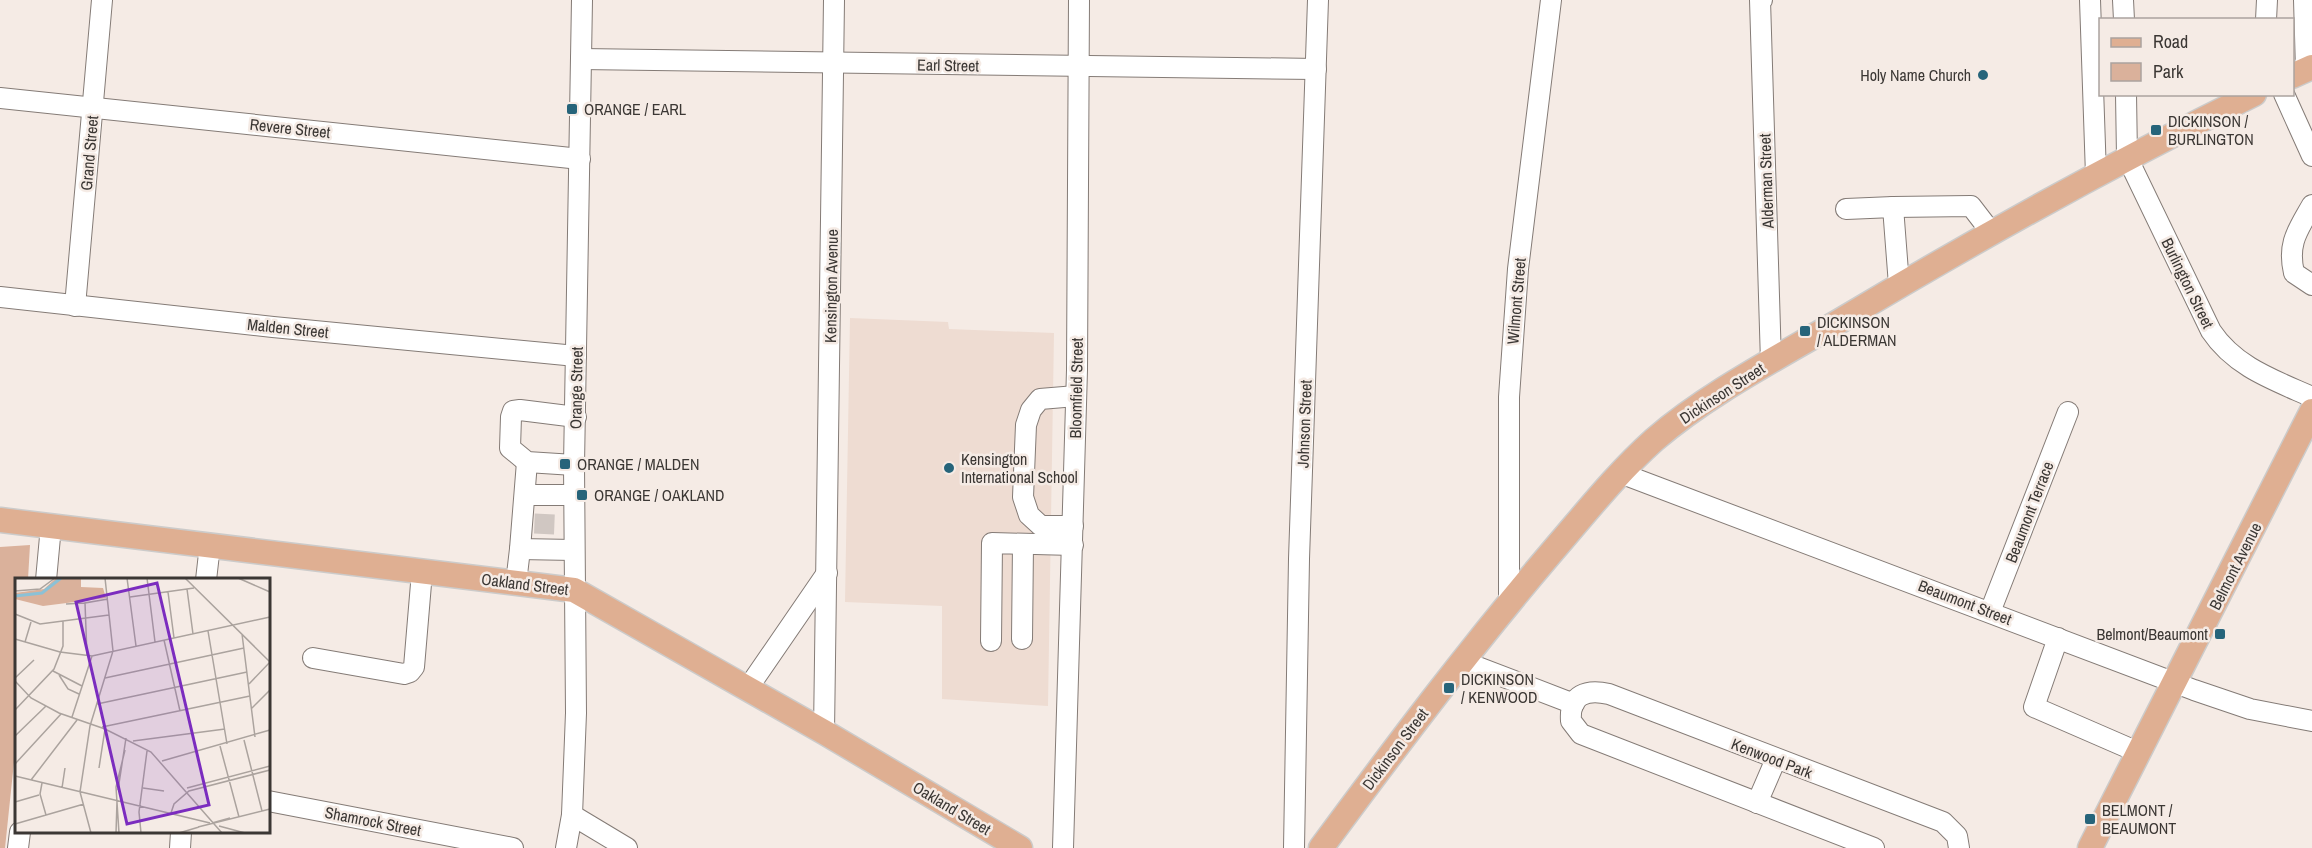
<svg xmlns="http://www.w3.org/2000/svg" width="2312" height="848" font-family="'Archivo Narrow',sans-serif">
<rect width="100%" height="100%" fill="#f5ebe5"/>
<path fill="#eedcd2" d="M 850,318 L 948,322 L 949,329 L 1054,333 L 1048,706 L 942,699 L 942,606 L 845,602 Z"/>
<path fill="#dab19b" d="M 30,545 L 28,579 L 16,580 L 16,743 L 5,848 L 0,848 L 0,547 Z"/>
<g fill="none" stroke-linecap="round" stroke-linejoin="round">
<path stroke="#d0c7c2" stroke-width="20" stroke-dasharray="20 10" stroke-linecap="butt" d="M 544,534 L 545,509"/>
<g stroke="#847b76" stroke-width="22">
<g id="minor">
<path d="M 1762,0 L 1760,0 L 1771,362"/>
<path d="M 2090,0 L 2096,175"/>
<path d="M 2123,0 L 2124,20"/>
<path d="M 2304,0 L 2306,69"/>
<path d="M 2266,20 L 2267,0"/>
<path d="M 581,59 L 1316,69"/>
<path d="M 2126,94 L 2127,157 L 2211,331 C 2235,367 2274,380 2312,397"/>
<path d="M 2284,94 L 2312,156"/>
<path d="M 0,98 L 580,159"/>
<path d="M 2312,205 C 2298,230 2287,243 2294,273 L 2312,285"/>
<path d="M 1893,207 L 1971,206 L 1991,232"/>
<path d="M 1846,209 L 1893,207 L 1899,285"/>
<path d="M 0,297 L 273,327 L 576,356"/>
<path d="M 75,306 L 102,0"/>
<path d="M 527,462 L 520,549 L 573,550"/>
<path d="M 574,465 L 527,462 L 510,448 L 511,417 L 513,411 L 520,410 L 576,417"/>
<path d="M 1620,473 L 2194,690 L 2250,709 L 2312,721"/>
<path d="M 525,495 L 574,495"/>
<path d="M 1073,526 L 1041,526 L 1029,515 L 1023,497 L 1026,425 L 1031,410 L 1040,399 L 1076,396"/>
<path d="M 46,580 L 51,526"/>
<path d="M 206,580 L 210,545"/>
<path d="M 516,583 L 520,549"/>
<path d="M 1509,603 L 1509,397 L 1518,269 L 1551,0"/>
<path d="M 1990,612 L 2068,412"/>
<path d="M 2058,638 L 2034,707 L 2140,753"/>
<path d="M 1022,639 L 1023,544"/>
<path d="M 991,641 L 992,543 L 1073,545"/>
<path d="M 313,658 L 404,674 L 410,672 L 414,667 L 422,572"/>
<path d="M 1462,661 L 1574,704"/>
<path d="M 748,688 L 827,573"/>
<path d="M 824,732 L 834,0"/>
<path d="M 268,801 L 513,848"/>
<path d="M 1757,803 L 1776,759"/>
<path d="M 572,815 L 627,848"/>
<path d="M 18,848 L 20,832"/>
<path d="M 180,848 L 181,832"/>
<path d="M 566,848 L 572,815 L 576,713 L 574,465 L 582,0"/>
<path d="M 1063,848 L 1077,370 L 1079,0"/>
<path d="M 1294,848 L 1299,559 L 1318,0"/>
<path d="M 1874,848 L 1581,734 L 1571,721 C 1569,694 1587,689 1609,694 L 1943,822 L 1957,836 L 1959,848"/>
</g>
</g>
<g stroke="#cccbca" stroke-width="27">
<g id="major">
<path d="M 2292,76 L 2312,67"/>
<path d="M 0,520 L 574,590 L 824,732 L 1020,848"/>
<path d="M 1321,848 C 1395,748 1470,648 1551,553 C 1584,515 1616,474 1654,440 C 1707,394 1779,357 1840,321 C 1975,240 2112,164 2254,94"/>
<path d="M 2090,848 L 2312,411"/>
</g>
</g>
<use href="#minor" stroke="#fff" stroke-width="20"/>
<use href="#major" stroke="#dfaf92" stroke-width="24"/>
</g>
<g fill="#26647a" stroke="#f5ebe5" stroke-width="2">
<circle cx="1983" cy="75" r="6"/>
<rect x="566" y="103" width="12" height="12" rx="3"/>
<rect x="2150" y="124" width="12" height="12" rx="3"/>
<rect x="1799" y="325" width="12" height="12" rx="3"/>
<rect x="559" y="458" width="12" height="12" rx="3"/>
<circle cx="949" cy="468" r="6"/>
<rect x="576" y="489" width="12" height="12" rx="3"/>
<rect x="2214" y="628" width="12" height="12" rx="3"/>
<rect x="1443" y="682" width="12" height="12" rx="3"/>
<rect x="2084" y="813" width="12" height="12" rx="3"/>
</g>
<g text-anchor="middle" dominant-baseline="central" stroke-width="5" stroke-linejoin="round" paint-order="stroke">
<g font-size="16" fill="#3b3734" stroke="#f5ebe5">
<text transform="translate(948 65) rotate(1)">Earl Street</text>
<text transform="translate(290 128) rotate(6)">Revere Street</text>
<text transform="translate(89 153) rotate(-85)">Grand Street</text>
<text transform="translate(1766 181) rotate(-92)">Alderman Street</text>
<text transform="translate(2188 283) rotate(64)">Burlington Street</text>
<text transform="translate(831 286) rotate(-89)">Kensington Avenue</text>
<text transform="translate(1516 301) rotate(-85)">Wilmont Street</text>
<text transform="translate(288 328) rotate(6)">Malden Street</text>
<text transform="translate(576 388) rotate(-89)">Orange Street</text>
<text transform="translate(1076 388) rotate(-89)">Bloomfield Street</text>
<text transform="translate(1722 393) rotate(-33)">Dickinson Street</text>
<text transform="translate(1304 424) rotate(-88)">Johnson Street</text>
<text transform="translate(2029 512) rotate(-69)">Beaumont Terrace</text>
<text transform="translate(2235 566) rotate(-63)">Belmont Avenue</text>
<text transform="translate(525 584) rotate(7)">Oakland Street</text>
<text transform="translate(1965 602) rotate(21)">Beaumont Street</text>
<text transform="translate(1395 749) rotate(-53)">Dickinson Street</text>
<text transform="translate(1772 758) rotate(21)">Kenwood Park</text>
<text transform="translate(952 808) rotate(31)">Oakland Street</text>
<text transform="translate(373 821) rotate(11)">Shamrock Street</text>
</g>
<g font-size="16" fill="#3b3734" stroke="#f5ebe5" text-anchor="start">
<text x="1971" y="75" text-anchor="end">Holy Name Church</text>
<text x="584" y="109">ORANGE / EARL</text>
<text x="2168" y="121">DICKINSON /<tspan x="2168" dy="18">BURLINGTON</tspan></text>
<text x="1817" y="322">DICKINSON<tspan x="1817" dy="18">/ ALDERMAN</tspan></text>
<text x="961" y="459">Kensington<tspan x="961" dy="18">International School</tspan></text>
<text x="577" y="464">ORANGE / MALDEN</text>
<text x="594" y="495">ORANGE / OAKLAND</text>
<text x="2208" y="634" text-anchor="end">Belmont/Beaumont</text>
<text x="1461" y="679">DICKINSON<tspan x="1461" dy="18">/ KENWOOD</tspan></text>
<text x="2102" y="810">BELMONT /<tspan x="2102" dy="18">BEAUMONT</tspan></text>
</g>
</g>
<g transform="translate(15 578)">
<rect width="255" height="255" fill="#f5ebe5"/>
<path d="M 41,0 L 66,0 L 66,9 L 88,10 L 91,20 L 28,28 L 0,21 L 0,15 L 29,11 Z" fill="#dab19b"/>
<path fill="none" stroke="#8bc1d6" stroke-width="3" d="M 0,18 L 27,15 L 46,0"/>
<path fill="none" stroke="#aba39e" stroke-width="1.5" d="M 112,0 L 121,68M 132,0 L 140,64M 170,0 L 255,84M 223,0 L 255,14M 172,11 L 178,56M 0,13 L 25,11 L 40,0M 153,14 L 159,60M 115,19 L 179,10M 51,26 L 70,25M 0,36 L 25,46 L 94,37M 193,53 L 212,166M 227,56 L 240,159M 0,61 L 45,74 L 77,78 L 255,39M 149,62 L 165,133M 10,64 L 16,44M 72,78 L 70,25 L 93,21M 38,93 L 67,108M 44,97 L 53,111 L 64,116M 0,100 L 19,82M 90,100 L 229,70M 0,103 L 16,120 L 44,135 L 90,151 L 136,174 L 207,255M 234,106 L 255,84M 82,126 L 232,94M 236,131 L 255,112M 0,132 L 39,91 L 48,68 L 48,43M 57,139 L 77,78M 87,149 L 235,118M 0,158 L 31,128M 229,162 L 247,233M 118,163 L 210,151M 205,168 L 224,239M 147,183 L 255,152M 0,186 L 46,136M 84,190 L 90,151M 0,198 L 195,245M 16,202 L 62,142M 27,205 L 25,216 L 31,237M 47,210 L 50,190M 128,210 L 149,213M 172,210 L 255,188M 103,212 L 111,160M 0,224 L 24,217M 156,235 L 159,226 L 174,213 L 255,192M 197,245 L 215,240M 0,246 L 69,226M 204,248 L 230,255M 183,249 L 255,231M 76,255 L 65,214 L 75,148 L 98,73 L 90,0M 101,255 L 102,223M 104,255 L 101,209 L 110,172M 126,255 L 124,234 L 132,173M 164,255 L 184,249"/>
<path fill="#7b2cbf" fill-opacity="0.15" stroke="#7b2cbf" stroke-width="3" d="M 142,5 L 194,227 L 112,246 L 61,24 Z"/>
<rect width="255" height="255" fill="none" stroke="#3b3734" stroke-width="3"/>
</g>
<rect x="2099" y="18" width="195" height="78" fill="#f5ebe5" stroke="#aba39e" stroke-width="1.5"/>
<rect x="2111" y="38" width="30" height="9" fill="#dfaf92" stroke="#aba39e" stroke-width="1.5"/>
<text x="2153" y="48" font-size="18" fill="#3b3734">Road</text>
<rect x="2111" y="63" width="30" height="18" fill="#dab19b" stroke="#aba39e" stroke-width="1.5"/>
<text x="2153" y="78" font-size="18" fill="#3b3734">Park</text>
</svg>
